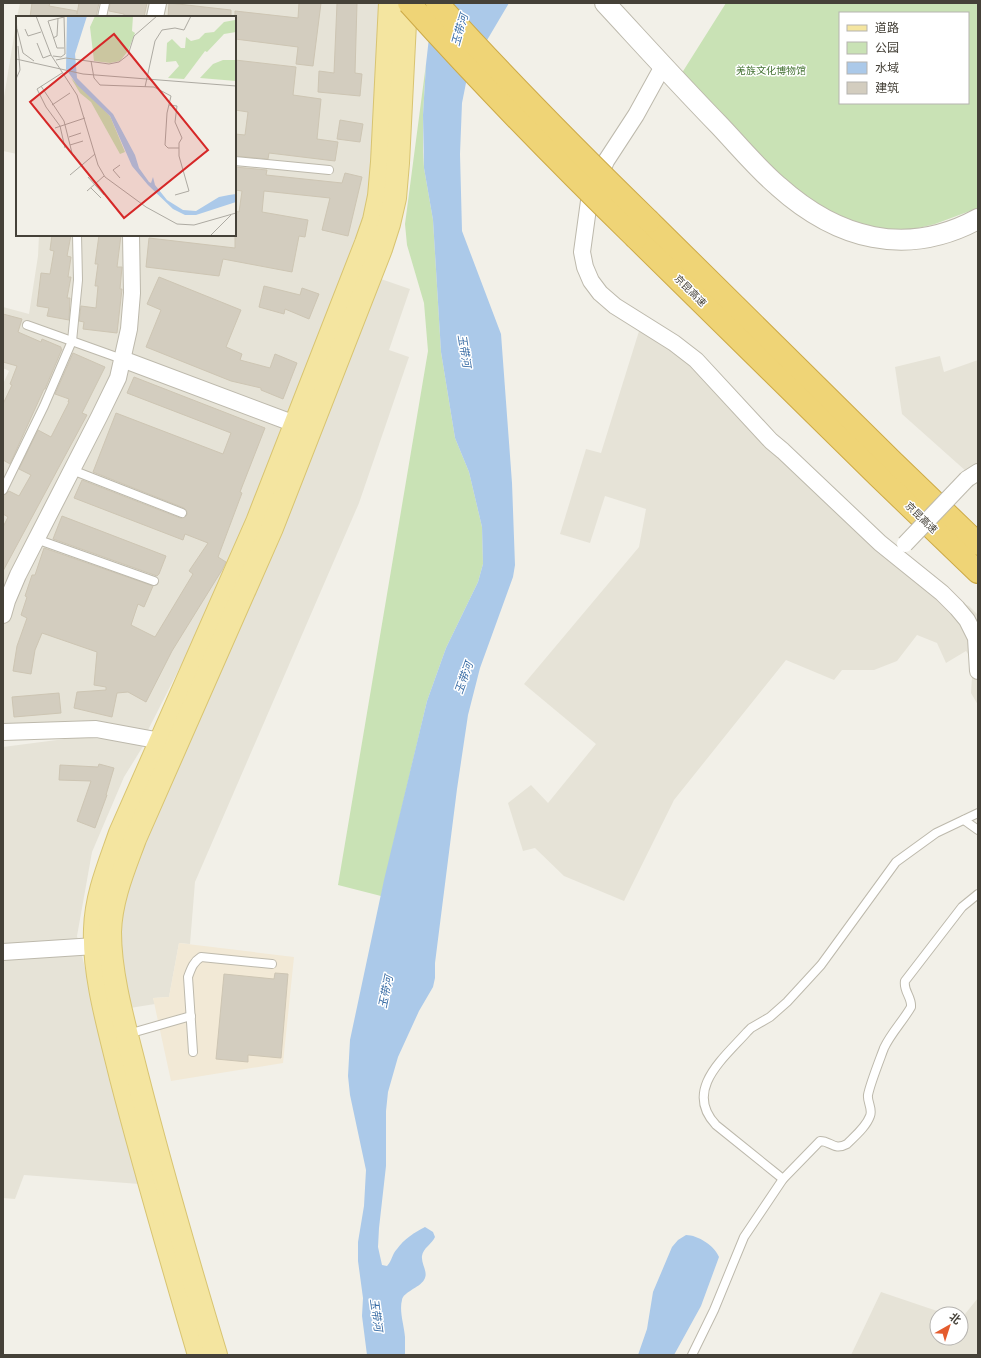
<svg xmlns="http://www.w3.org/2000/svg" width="981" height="1358" font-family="'Fira Sans','Noto Sans SC',sans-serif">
<rect width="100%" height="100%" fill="#f2f0e8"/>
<g fill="#e6e3d7">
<path d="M 20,3 L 380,3 L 370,191 L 360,228 L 228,573 L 147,732 L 110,723 L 3,725 L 3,384 L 9,371 L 3,368 L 3,307 L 29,314 L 38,256 L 39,235 L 235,235 L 235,17 L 17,17 Z"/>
<path d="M 17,18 L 17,154 L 3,151 L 3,103 Z"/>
<path d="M 378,278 L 410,289 L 389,350 L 409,357 L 359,503 L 195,882 L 190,944 L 179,943 L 169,997 L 153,998 L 155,1004 L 130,1008 L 121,966 L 123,892 Z"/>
<path d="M 640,328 L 664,339 L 804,482 L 937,593 L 969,606 L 978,615 L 978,705 L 971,693 L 973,661 L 966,651 L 946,663 L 937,643 L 917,635 L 897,661 L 874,670 L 842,670 L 834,680 L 786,660 L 674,800 L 624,901 L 564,876 L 535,848 L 523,851 L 508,803 L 531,785 L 548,803 L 596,744 L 524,684 L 639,547 L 646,509 L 605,496 L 590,543 L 560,534 L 586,449 L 601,453 Z"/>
<path d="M 940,356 L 944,372 L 978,360 L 978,478 L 976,480 L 902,414 L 895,367 Z"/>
<path d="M 80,737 L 145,743 L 124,777 L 92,852 L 77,936 L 139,1184 L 24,1175 L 15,1199 L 3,1198 L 3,747 Z"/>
<path d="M 881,1292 L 946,1314 L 937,1314 L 937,1338 L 961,1338 L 961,1319 L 978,1298 L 978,1355 L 851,1355 Z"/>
</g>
<path fill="#f2e9d6" d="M 179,943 L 294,957 L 283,1063 L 171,1081 L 153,998 L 169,997 Z"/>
<g fill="#c9e2b5" fill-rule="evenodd">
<path d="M 726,3 L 978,3 L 978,208 L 935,224 L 906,231 L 872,228 L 833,213 L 787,184 L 680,76 ZM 840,13 L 968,13 L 968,103 L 840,103 Z"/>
<path d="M 426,64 L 423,115 L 423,151 L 424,168 L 433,220 L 441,352 L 455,438 L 469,472 L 482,527 L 483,564 L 478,582 L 446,648 L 427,701 L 381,896 L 338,885 L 428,351 L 424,303 L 407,245 L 405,224 Z"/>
</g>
<g fill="#abc9e9">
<path d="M 433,3 L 509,3 L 480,52 L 466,83 L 462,103 L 460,154 L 462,231 L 501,334 L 512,483 L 515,565 L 513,577 L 480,668 L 468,715 L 457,789 L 435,963 L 435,978 L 433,987 L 419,1011 L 398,1057 L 388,1092 L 386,1111 L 386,1166 L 379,1228 L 378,1247 L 382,1265 L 387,1266 C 392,1261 392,1254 397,1249 C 404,1239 415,1232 425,1227 L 433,1232 L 435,1237 C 432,1244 423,1248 422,1256 C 421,1265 429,1272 424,1280 C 419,1288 403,1292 402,1300 C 399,1311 404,1325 405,1337 C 405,1343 405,1349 405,1355 L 367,1355 L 362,1316 L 363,1298 L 358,1261 L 358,1242 L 364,1206 L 366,1170 L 350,1095 L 348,1076 L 350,1040 L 384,880 L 427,701 L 446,648 L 478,582 L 483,564 L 482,527 L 469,472 L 455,438 L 441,352 L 433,220 L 424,168 L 423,115 L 426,64 Z"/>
<path d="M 686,1235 C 698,1235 715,1246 719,1257 L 701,1306 L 674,1355 L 638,1355 L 647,1329 L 653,1292 L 672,1247 L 678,1240 Z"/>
</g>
<g fill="#d3cdbf" stroke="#cdc5b3">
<path d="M 32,3 L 50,3 L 49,6 L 77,11 L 77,14 L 79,3 L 99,3 L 96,17 L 30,17 Z"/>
<path d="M 110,3 L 147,3 L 144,17 L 124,17 L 124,14 L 109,11 Z"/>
<path d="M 169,3 L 231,10 L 231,17 L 168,17 Z"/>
<path d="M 299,3 L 321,3 L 313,66 L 296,64 L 298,47 L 235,39 L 235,11 L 298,18 Z"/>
<path d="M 337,3 L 357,3 L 355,73 L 362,74 L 360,96 L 318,92 L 319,71 L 334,73 Z"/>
<path d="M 235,60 L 296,67 L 293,95 L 321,99 L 317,139 L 338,142 L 335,161 L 269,153 L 268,159 L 235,156 L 235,134 L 245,135 L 248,112 L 235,110 Z"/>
<path d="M 340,120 L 363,124 L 360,142 L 337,139 Z"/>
<path d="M 235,167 L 267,170 L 266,175 L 342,183 L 345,173 L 362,177 L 348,236 L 322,230 L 330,198 L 264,191 L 262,212 L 308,220 L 305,237 L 299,236 L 292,272 L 223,259 L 219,276 L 146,267 L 149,238 L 235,248 L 235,211 L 239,212 L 242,191 L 235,190 Z"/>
<path d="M 52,235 L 71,235 L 67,256 L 71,257 L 68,277 L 71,277 L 67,298 L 70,298 L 69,320 L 47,316 L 49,308 L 37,306 L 41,273 L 50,274 L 54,251 L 50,250 Z"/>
<path d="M 99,235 L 121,235 L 117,267 L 122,267 L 120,289 L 122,289 L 117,333 L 83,329 L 84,322 L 79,321 L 81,306 L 96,308 L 98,286 L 95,286 L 98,264 L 95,264 Z"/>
<path d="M 159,277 L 241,310 L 226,347 L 242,354 L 240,360 L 270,368 L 275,354 L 297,363 L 283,399 L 261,390 L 261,388 L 231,381 L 146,347 L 161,310 L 147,304 Z"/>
<path d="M 264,286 L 300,295 L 302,288 L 319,294 L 309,319 L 285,309 L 284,314 L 259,307 Z"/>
<path d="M 3,314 L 22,319 L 18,332 L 41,342 L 42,339 L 61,347 L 61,349 L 62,349 L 45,389 L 44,389 L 10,464 L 3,460 L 3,404 L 12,385 L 10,384 L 17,366 L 3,362 Z"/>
<path d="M 73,353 L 105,367 L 82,413 L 87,415 L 3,571 L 3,527 L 8,517 L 3,514 L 3,495 L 6,494 L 9,491 L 19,496 L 31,475 L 19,469 L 38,430 L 51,437 L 69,402 L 68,402 L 69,399 L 55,394 Z"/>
<path d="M 134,377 L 265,428 L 240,492 L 242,493 L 218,557 L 226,562 L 222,570 L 172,651 L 146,702 L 128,692 L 117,693 L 112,717 L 74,708 L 77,692 L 106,690 L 106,687 L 94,685 L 97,652 L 42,633 L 35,650 L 31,674 L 13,671 L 17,646 L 27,618 L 21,615 L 27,597 L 25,596 L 32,575 L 35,575 L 44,548 L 153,586 L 144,607 L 138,604 L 131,625 L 155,637 L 193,574 L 189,571 L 208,543 L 185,534 L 183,540 L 74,498 L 82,480 L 180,518 L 183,518 L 187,515 L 187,512 L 184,508 L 93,472 L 116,413 L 223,454 L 231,433 L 127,393 Z"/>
<path d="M 62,516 L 166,556 L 159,574 L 157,576 L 53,539 Z"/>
<path d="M 59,693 L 61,713 L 14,717 L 12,697 Z"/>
<path d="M 99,764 L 114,768 L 106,795 L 107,795 L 95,828 L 77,821 L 91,781 L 59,780 L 60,765 L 98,767 Z"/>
<path d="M 275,973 L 288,974 L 281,1058 L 248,1055 L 248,1062 L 216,1059 L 224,974 L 274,979 Z"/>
</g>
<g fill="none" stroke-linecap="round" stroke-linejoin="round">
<g stroke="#bdb9ac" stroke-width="10">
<g id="service">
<path d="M 102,17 L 105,3"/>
<path d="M 235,161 L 329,170"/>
<path d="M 27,325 L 122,359"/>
<path d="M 72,470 L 182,513"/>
<path d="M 3,490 L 44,406 L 72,341 L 78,280 L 77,235"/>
<path d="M 36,539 L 154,581"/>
<path d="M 964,820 L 978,830"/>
<path d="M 128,1034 L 191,1016"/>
<path d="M 193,1052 L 188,977 C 191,969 193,962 201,957 L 272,964"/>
<path d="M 783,1179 L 716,1125 C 683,1090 724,1058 747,1032 L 751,1028 L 770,1017 L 787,1002 L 821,965 L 896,862 L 936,833 L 978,813"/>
<path d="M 692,1355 L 714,1310 L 744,1237 L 783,1179 L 820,1141 C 831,1141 834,1151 847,1144 C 855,1136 866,1127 870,1116 C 873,1109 867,1102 868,1095 C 870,1084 880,1059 884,1048 C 891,1033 903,1021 911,1007 C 912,997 903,991 905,981 L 962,907 L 978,894"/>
</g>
</g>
<g stroke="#bdb9ac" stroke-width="18">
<g id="minor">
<path d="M 155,17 L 158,3"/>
<path d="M 663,66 L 636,115 L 606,161 L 589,201 L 582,252 L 585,267 L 591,281 L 600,293 L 615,306 L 674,343 L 696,360 L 771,441 L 783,451 L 880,543 L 942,593 L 957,608 L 967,620 L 976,638 L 978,671"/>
<path d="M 122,359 L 295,424"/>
<path d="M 967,479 L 978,472"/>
<path d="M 3,615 L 7,601 L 18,575 L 99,417 L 118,378 L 129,329 L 132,293 L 131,235"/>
<path d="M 3,732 L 96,729 L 161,741"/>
<path d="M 3,952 L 95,946"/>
</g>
</g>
<g stroke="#bdb9ac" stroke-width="22">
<path id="tertiary" d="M 605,3 C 643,44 680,85 719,125 C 738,145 757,168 778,186 C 837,239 906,258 978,219"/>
</g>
<g stroke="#d8c471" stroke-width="24">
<g id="primary">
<path d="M 199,1355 C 172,1263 145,1171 121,1078 C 110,1032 93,976 95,929 C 96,895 109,865 120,833 L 257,522 L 366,243 L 374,220 L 379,196 L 382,162 L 390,3"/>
<path d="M 216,1355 C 188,1262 161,1169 137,1075 C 126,1030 110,978 110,932 C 111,899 124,869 135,839 L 272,528 L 381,249 L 389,224 L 395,198 L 398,163 L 406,3"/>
</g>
</g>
<g stroke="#cdaa47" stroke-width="24">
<g id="motorway">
<path d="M 649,221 L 892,461 L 978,544"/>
<path d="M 636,238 L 878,476 L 978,572"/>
</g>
</g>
<use href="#service" stroke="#fff" stroke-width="8"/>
<use href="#minor" stroke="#fff" stroke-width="16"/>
<use href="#tertiary" stroke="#fff" stroke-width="20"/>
<use href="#primary" stroke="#f4e5a0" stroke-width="22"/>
<use href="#motorway" stroke="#efd476" stroke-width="22"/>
<g stroke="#bdb9ac" stroke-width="18" stroke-linecap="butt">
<path id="minor-bridge" d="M 905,544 L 967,479"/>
</g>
<g stroke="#cdaa47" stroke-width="24" stroke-linecap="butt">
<g id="motorway-bridge">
<path d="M 409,3 C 482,84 558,162 636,238"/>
<path d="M 437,3 C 505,78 576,150 649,221"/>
</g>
</g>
<use href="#minor-bridge" stroke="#fff" stroke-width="16"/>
<use href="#motorway-bridge" stroke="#efd476" stroke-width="22"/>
</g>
<g text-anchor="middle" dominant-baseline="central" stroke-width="3" stroke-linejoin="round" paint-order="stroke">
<g font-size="10" fill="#427131" stroke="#fff">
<text x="771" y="71">羌族文化博物馆</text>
</g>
<g font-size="10" fill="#454138" stroke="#fff">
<text transform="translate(690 291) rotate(45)">京昆高速</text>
<text transform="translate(921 518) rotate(44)">京昆高速</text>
</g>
<g font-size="11" font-style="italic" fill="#3b6ea6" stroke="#fff">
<text transform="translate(460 30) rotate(-74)">玉带河</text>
<text transform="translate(464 351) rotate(81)">玉带河</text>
<text transform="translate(464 678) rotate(-70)">玉带河</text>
<text transform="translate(386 992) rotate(-78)">玉带河</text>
<text transform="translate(376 1315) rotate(82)">玉带河</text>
</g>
</g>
<g transform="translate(16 16)">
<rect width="220" height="220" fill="#f2f0e8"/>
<path d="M 79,0 L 117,0 L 116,15 L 119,17 L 112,35 L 104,45 L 94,47 L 78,45 L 74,11 ZM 220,0 L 220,16 L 208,18 L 191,36 L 189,35 L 168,63 L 152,62 L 163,50 L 160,45 L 150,46 L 151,27 L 156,23 L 165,32 L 169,32 L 170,21 L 175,25 L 183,23 L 189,17 L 198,16 L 208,6 L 219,4 ZM 207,44 L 220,44 L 220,65 L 184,62 L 197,48 ZM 55,62 L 94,100 L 109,136 L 104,138 L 75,86 L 64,77 Z" fill="#c9e2b5"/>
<path d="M 51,0 L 71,0 L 59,38 L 61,62 L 97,98 L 119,139 L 123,152 L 133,166 L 135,167 L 137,161 L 139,169 L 151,184 L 167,194 L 180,195 L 203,181 L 213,179 L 220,178 L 220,186 L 180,199 L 169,199 L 157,193 L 132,169 L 116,150 L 94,100 L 61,69 L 50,53 Z" fill="#abc9e9"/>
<path fill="none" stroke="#adaaa2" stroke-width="1" d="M 20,0 L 35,39 L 61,79 L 82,149 L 89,161 L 130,191 L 161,208 L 178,209 L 220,197M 0,1 L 1,16M 48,1 L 32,5 L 41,32 L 48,32M 1,13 L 7,37 L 18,45M 9,13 L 12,20 L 25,16M 37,22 L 41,20 L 42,2M 21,27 L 27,42 L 35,39M 37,40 L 45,41 L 49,38 L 48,0M 0,43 L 67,58 L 220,70M 40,44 L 50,42 L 93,48 L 103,46 L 112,39 L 118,20 L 141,0M 75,45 L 78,62 L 84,69 L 138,71 L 155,80 L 151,97 L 149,129 L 152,132 L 163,132M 46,57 L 21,73 L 30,91 L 44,110 L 49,132M 0,63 L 4,54 L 2,30M 25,70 L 48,105 L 56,137 L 65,148M 129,71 L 139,25 L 146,14 L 159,12 L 168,14 L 175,0M 36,89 L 54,77M 153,89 L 161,90 L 159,106 L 166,122 L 163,127 L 163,140 L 173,175 L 159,179M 39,112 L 69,102M 53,121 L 65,117M 54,129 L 67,125M 54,159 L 79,138M 72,161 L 88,179M 104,162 L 97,154 L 104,149M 75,172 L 85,182M 71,175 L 88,160M 194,220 L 215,199"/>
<path fill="#d62828" fill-opacity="0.15" stroke="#d62828" stroke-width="2" d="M 98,18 L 192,134 L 108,202 L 14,86 Z"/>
<rect width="220" height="220" fill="none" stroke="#454138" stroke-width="2"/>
</g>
<rect width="981" height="1358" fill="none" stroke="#454138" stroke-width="8"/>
<rect x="839" y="12" width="130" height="92" fill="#ffffff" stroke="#b5b3af"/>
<rect x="847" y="25" width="20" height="6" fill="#f4e5a0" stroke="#b5b3af"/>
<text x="875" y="32" font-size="12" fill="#454138">道路</text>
<rect x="847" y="42" width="20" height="12" fill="#c9e2b5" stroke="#b5b3af"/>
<text x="875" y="52" font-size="12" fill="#454138">公园</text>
<rect x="847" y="62" width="20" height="12" fill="#abc9e9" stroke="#b5b3af"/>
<text x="875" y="72" font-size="12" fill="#454138">水域</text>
<rect x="847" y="82" width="20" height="12" fill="#d3cdbf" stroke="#b5b3af"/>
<text x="875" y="92" font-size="12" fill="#454138">建筑</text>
<g transform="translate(949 1326) rotate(39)"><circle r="19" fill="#ffffff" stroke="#b5b3af"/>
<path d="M0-3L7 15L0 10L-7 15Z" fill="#e45c2e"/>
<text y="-6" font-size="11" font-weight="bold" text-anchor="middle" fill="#454138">北</text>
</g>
</svg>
